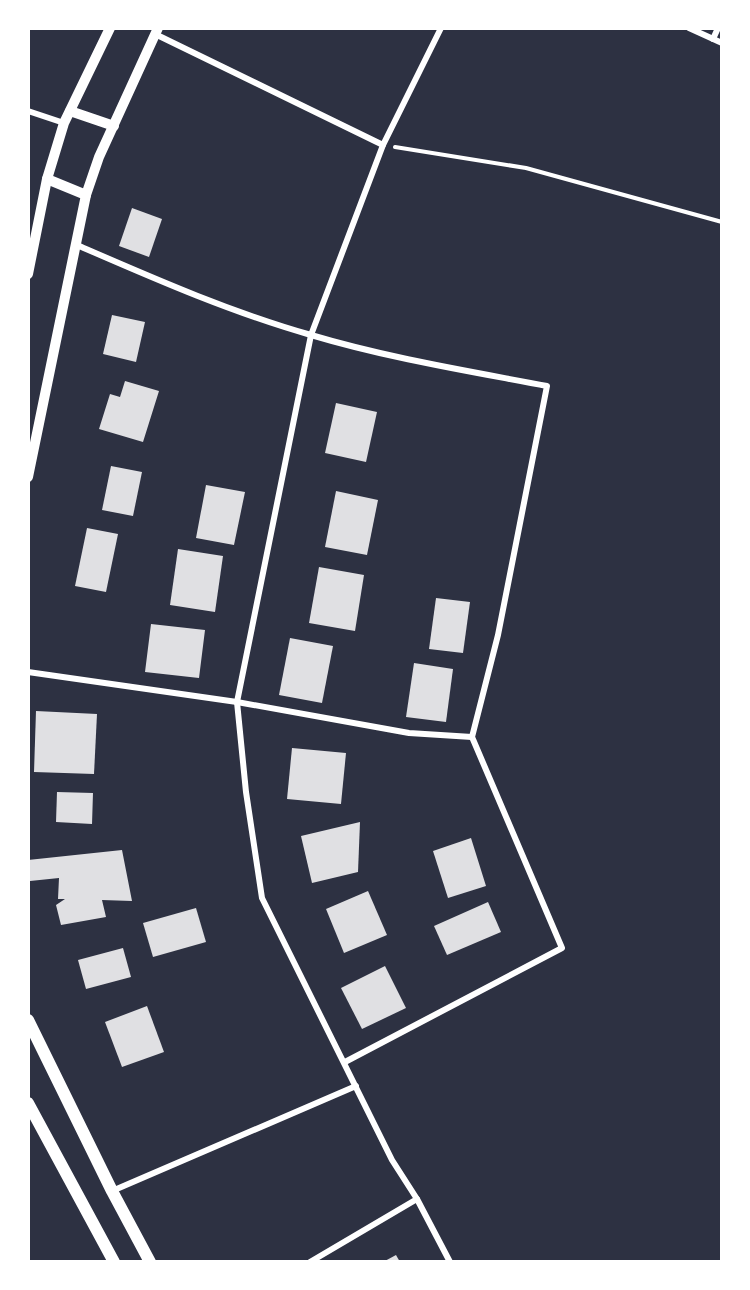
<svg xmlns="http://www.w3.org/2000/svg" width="750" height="1290" font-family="'Fira Sans Condensed',sans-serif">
<rect width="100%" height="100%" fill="#2d3142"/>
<g fill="#e0e0e3">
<path d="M 132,208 L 162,219 L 149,257 L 119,246 Z"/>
<path d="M 112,315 L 145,322 L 136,362 L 103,354 Z"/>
<path d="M 125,381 L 159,391 L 143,442 L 99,429 L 110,394 L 120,397 Z"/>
<path d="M 336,403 L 377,412 L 366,462 L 325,453 Z"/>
<path d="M 111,466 L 142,472 L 133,516 L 102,510 Z"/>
<path d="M 206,485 L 245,492 L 234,545 L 196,538 Z"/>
<path d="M 336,491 L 378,500 L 367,555 L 325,547 Z"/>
<path d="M 87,528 L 118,534 L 106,592 L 75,586 Z"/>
<path d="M 178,549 L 223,556 L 215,612 L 170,605 Z"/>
<path d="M 319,567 L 364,575 L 355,631 L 309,623 Z"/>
<path d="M 436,598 L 470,602 L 463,653 L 429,649 Z"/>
<path d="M 151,624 L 205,630 L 199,678 L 145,672 Z"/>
<path d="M 290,638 L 333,646 L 322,703 L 279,695 Z"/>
<path d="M 414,663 L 453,669 L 446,722 L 406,717 Z"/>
<path d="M 36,711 L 97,714 L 94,774 L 34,772 Z"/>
<path d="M 292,748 L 346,753 L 341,804 L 287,799 Z"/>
<path d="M 57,792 L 93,793 L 92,824 L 56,822 Z"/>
<path d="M 360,822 L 358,872 L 312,883 L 301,836 Z"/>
<path d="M 471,838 L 486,886 L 448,898 L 433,851 Z"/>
<path d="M 122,850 L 132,901 L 102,900 L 106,917 L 61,925 L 56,905 L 65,899 L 58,899 L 59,878 L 30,881 L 28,860 Z"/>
<path d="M 368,891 L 387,935 L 344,953 L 326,909 Z"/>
<path d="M 488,902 L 501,932 L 447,955 L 434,926 Z"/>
<path d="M 196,908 L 206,942 L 153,957 L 143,923 Z"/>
<path d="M 123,948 L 131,977 L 86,989 L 78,960 Z"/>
<path d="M 385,966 L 406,1008 L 362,1029 L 341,988 Z"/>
<path d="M 147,1006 L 164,1052 L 122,1067 L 105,1022 Z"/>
<path d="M 396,1255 L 400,1262 L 383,1262 Z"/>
</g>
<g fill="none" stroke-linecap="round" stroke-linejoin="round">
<path stroke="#fff" stroke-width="4" d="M 395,147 L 526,168 L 722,222"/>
<g stroke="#fff" stroke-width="6">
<path d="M 441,28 L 383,145 L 311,335 L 237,702 L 246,792 L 262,898 L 392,1160 L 417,1199 L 450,1262"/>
<path d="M 689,28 L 722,43"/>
<path d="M 155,34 L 383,145"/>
<path d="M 713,39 L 718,28"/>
<path d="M 28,111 L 64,123"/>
<path d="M 77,245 C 153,278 230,312 311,335 C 388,358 468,371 547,386 L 498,635 L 472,737 L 562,948 L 345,1062"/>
<path d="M 28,672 L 237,702 L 409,733 L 472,737"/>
<path d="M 112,1191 L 356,1086"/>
<path d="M 310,1262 L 417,1199"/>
</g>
<g stroke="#fff" stroke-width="10">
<path d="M 70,111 L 114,126"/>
<path d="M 47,179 L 86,195"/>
<path d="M 28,274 L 47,179 L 64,123 L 110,28"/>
<path d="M 28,477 L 86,195 L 99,157 L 158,28"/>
</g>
<g stroke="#fff" stroke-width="12">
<path d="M 28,1020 L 112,1191 L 150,1262"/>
<path d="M 28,1103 L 114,1262"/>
</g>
</g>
<rect width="750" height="1290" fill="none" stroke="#ffffff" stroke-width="60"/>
</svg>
